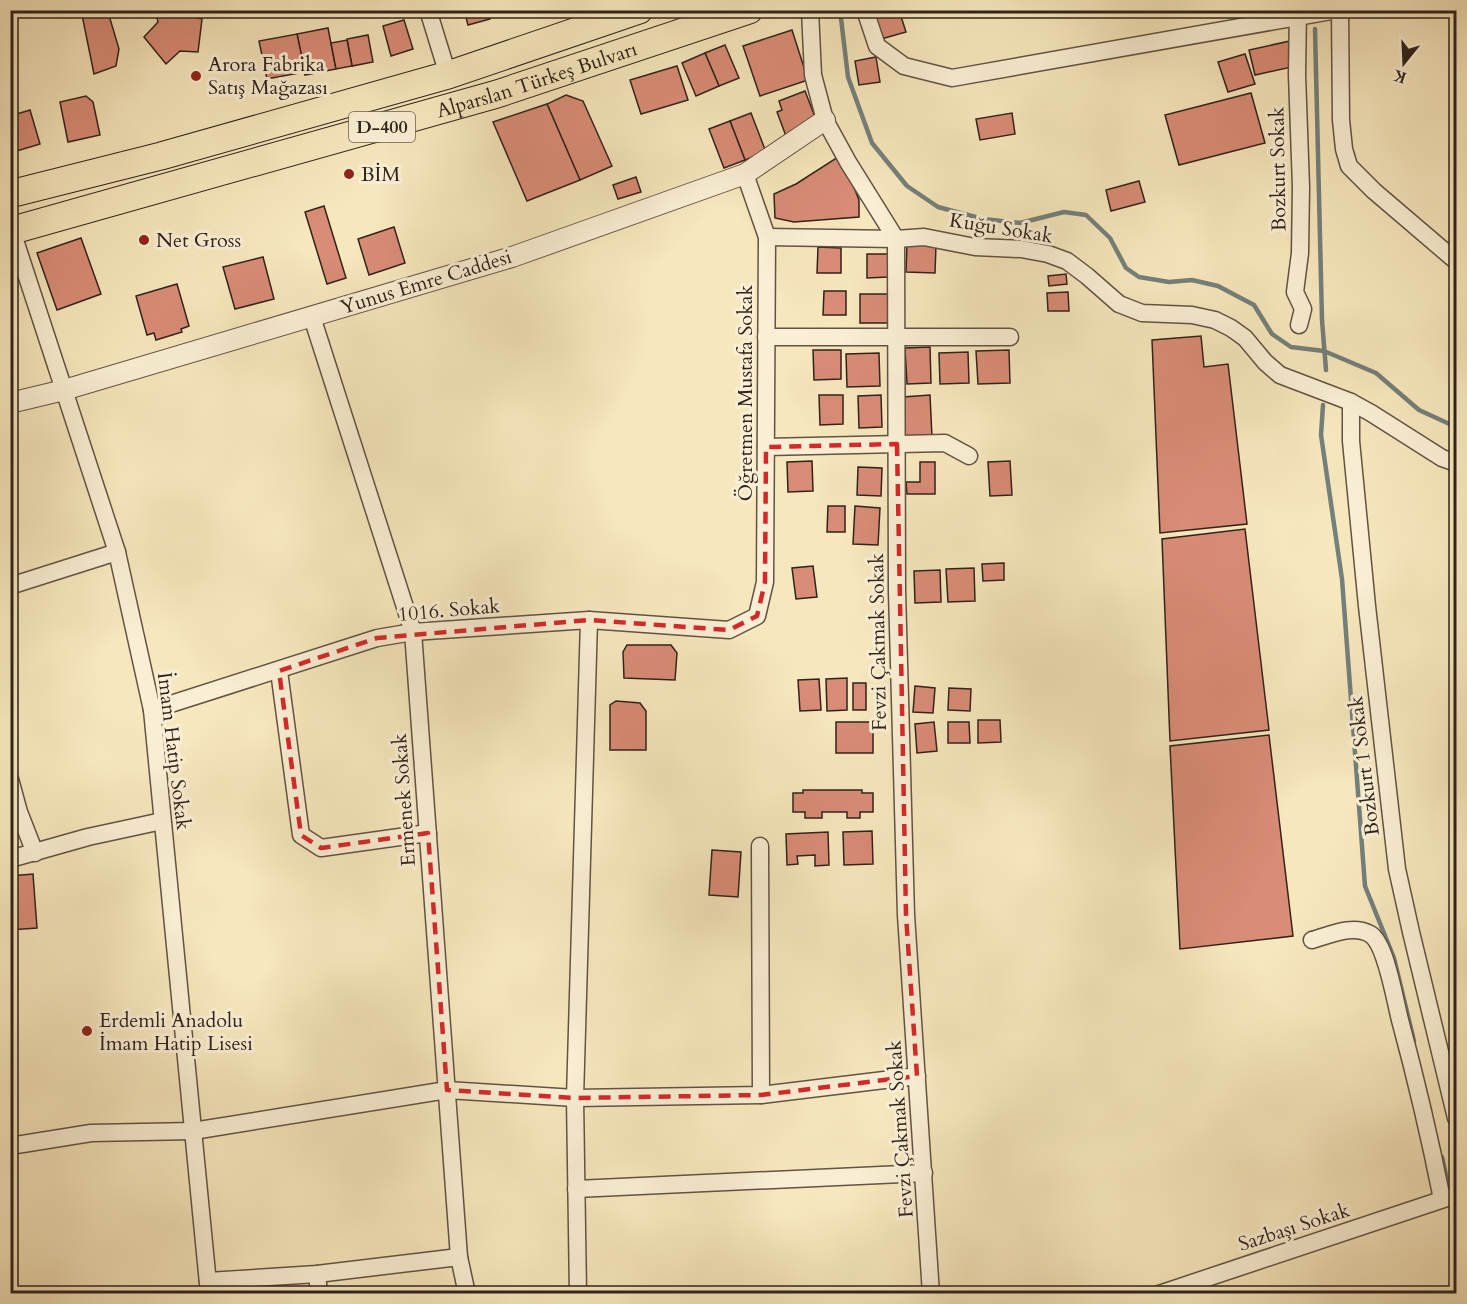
<svg xmlns="http://www.w3.org/2000/svg" width="1467" height="1304" font-family="Cardo,serif">
<rect width="100%" height="100%" fill="#f7e7bd"/>
<filter id="stains"><feTurbulence type="fractalNoise" baseFrequency=".00333" numOctaves="4"/><feColorMatrix values="0 0 0 0 .2 0 0 0 0 .09 0 0 0 0 .02 0 0 0 .5 -.17"/></filter>
<radialGradient id="worn" r=".72"><stop offset=".6" stop-color="#630" stop-opacity="0"/><stop offset="1" stop-color="#630" stop-opacity=".3"/></radialGradient>
<g fill="none" stroke-linecap="round" stroke-linejoin="round">
<g stroke="#73807b" stroke-width="4.5">
<path d="M 840,10 L 848,77 L 872,143 L 907,186 L 938,207 L 983,219 L 1020,223 L 1064,212 L 1086,215 L 1110,238 L 1126,268 L 1139,277 L 1169,282 L 1192,280 L 1218,286 L 1254,305 L 1272,334 L 1291,347 L 1324,351 L 1376,373 L 1419,410 L 1456,427"/>
<path d="M 1315,29 L 1322,320 L 1326,370"/>
<path d="M 1323,405 L 1321,435 L 1342,579 L 1365,886 L 1394,958 L 1414,1041"/>
<path d="M 1442,1157 L 1447,1180"/>
</g>
</g>
<g fill="#d98c76" stroke="#30221c" stroke-width="1.5">
<path d="M 98,10 L 108,12 L 119,49 L 116,66 L 94,74 L 82,15 Z"/>
<path d="M 155,10 L 180,10 L 181,14 L 202,19 L 198,52 L 180,51 L 166,64 L 144,37 L 158,22 Z"/>
<path d="M 248,10 L 266,10 L 250,17 Z"/>
<path d="M 464,10 L 488,10 L 490,19 L 468,25 Z"/>
<path d="M 872,10 L 899,10 L 906,32 L 881,39 Z"/>
<path d="M 404,20 L 413,49 L 391,56 L 383,26 Z"/>
<path d="M 328,28 L 336,69 L 305,75 L 297,34 Z"/>
<path d="M 792,30 L 808,80 L 760,96 L 743,46 Z"/>
<path d="M 297,34 L 305,72 L 267,79 L 259,41 Z"/>
<path d="M 368,35 L 373,62 L 352,66 L 347,39 Z"/>
<path d="M 347,40 L 352,66 L 336,69 L 331,43 Z"/>
<path d="M 1290,41 L 1296,66 L 1255,75 L 1249,50 Z"/>
<path d="M 725,45 L 739,78 L 719,86 L 705,53 Z"/>
<path d="M 705,53 L 719,86 L 696,96 L 682,63 Z"/>
<path d="M 1245,54 L 1255,84 L 1228,92 L 1218,62 Z"/>
<path d="M 876,57 L 880,82 L 859,85 L 855,61 Z"/>
<path d="M 677,66 L 688,100 L 641,114 L 630,80 Z"/>
<path d="M 805,91 L 815,117 L 786,136 L 777,112 L 782,110 L 779,101 Z"/>
<path d="M 1251,93 L 1265,143 L 1179,165 L 1165,115 Z"/>
<path d="M 566,95 L 583,101 L 612,166 L 580,180 L 547,104 Z"/>
<path d="M 86,96 L 93,102 L 100,135 L 68,142 L 60,102 Z"/>
<path d="M 547,104 L 580,180 L 527,201 L 493,122 Z"/>
<path d="M 30,110 L 40,144 L 10,153 L 10,116 Z"/>
<path d="M 751,113 L 766,152 L 745,160 L 730,121 Z"/>
<path d="M 1012,113 L 1015,134 L 980,140 L 976,119 Z"/>
<path d="M 730,121 L 745,160 L 724,168 L 709,129 Z"/>
<path d="M 841,155 L 859,200 L 859,217 L 794,222 L 775,218 L 774,194 L 796,184 Z"/>
<path d="M 636,177 L 641,192 L 618,199 L 613,185 Z"/>
<path d="M 1139,181 L 1145,202 L 1111,211 L 1106,190 Z"/>
<path d="M 324,206 L 346,278 L 327,284 L 305,212 Z"/>
<path d="M 394,227 L 405,263 L 369,275 L 358,239 Z"/>
<path d="M 81,238 L 101,294 L 57,310 L 37,253 Z"/>
<path d="M 907,244 L 936,245 L 935,273 L 906,272 Z"/>
<path d="M 818,247 L 841,248 L 841,273 L 817,273 Z"/>
<path d="M 867,254 L 888,254 L 888,277 L 867,278 Z"/>
<path d="M 263,257 L 274,299 L 235,309 L 223,267 Z"/>
<path d="M 1066,274 L 1067,284 L 1049,286 L 1048,276 Z"/>
<path d="M 177,284 L 189,326 L 181,329 L 182,332 L 156,340 L 154,333 L 147,335 L 136,296 Z"/>
<path d="M 824,291 L 846,291 L 846,315 L 823,315 Z"/>
<path d="M 1068,292 L 1069,311 L 1048,311 L 1047,293 Z"/>
<rect x="860" y="294" width="28" height="29"/>
<path d="M 1201,336 L 1204,367 L 1228,364 L 1247,524 L 1160,533 L 1152,340 Z"/>
<path d="M 930,347 L 931,383 L 907,384 L 905,348 Z"/>
<path d="M 813,350 L 841,350 L 841,379 L 814,380 Z"/>
<path d="M 1009,350 L 1010,383 L 978,384 L 976,351 Z"/>
<path d="M 968,352 L 969,383 L 940,384 L 939,353 Z"/>
<path d="M 879,353 L 880,386 L 847,387 L 846,354 Z"/>
<path d="M 819,395 L 843,395 L 843,424 L 820,425 Z"/>
<path d="M 881,395 L 882,427 L 859,428 L 858,396 Z"/>
<path d="M 930,395 L 932,437 L 905,438 L 903,397 Z"/>
<path d="M 812,461 L 813,491 L 788,492 L 787,462 Z"/>
<path d="M 1010,461 L 1012,495 L 990,496 L 988,462 Z"/>
<path d="M 920,462 L 935,462 L 935,494 L 907,494 L 906,482 L 920,482 Z"/>
<path d="M 858,467 L 882,468 L 881,496 L 857,495 Z"/>
<path d="M 828,506 L 845,506 L 845,532 L 827,532 Z"/>
<path d="M 855,506 L 880,508 L 878,545 L 853,544 Z"/>
<path d="M 1245,529 L 1269,730 L 1170,741 L 1162,539 Z"/>
<path d="M 1004,563 L 1004,580 L 983,581 L 982,564 Z"/>
<path d="M 813,566 L 817,597 L 796,599 L 792,568 Z"/>
<path d="M 974,568 L 975,601 L 948,602 L 946,569 Z"/>
<path d="M 940,570 L 941,602 L 915,603 L 914,571 Z"/>
<path d="M 627,645 L 671,645 L 677,653 L 675,680 L 624,678 L 623,652 Z"/>
<path d="M 847,678 L 847,710 L 827,711 L 826,679 Z"/>
<path d="M 819,679 L 821,710 L 800,711 L 798,680 Z"/>
<rect x="853" y="683" width="13" height="27"/>
<path d="M 915,686 L 935,688 L 933,713 L 913,712 Z"/>
<path d="M 949,688 L 971,689 L 970,711 L 948,710 Z"/>
<path d="M 616,701 L 640,703 L 646,711 L 646,750 L 610,750 L 610,705 Z"/>
<path d="M 978,720 L 1000,720 L 1001,742 L 978,743 Z"/>
<rect x="836" y="722" width="37" height="31"/>
<path d="M 934,722 L 937,751 L 917,753 L 915,724 Z"/>
<path d="M 948,722 L 969,722 L 970,743 L 948,743 Z"/>
<path d="M 1269,735 L 1293,936 L 1180,949 L 1170,746 Z"/>
<path d="M 803,790 L 862,790 L 862,793 L 873,793 L 873,812 L 860,812 L 860,818 L 847,818 L 847,812 L 822,812 L 822,818 L 805,818 L 805,812 L 793,812 L 793,793 L 803,793 Z"/>
<path d="M 872,831 L 873,864 L 844,865 L 843,832 Z"/>
<path d="M 828,832 L 829,865 L 815,866 L 815,855 L 797,856 L 798,864 L 787,865 L 786,834 Z"/>
<path d="M 712,850 L 741,852 L 738,897 L 709,895 Z"/>
<path d="M 33,874 L 37,928 L 10,930 L 10,876 Z"/>
</g>
<g fill="none" stroke-linecap="round" stroke-linejoin="round">
<g stroke="#625344" stroke-width="19">
<g id="minor">
<path d="M 428,10 L 448,75"/>
<path d="M 810,10 L 813,75 L 825,120 L 848,162 L 896,239 L 897,591 L 906,915 L 931,1294"/>
<path d="M 865,10 L 877,46 L 904,66 L 952,78 L 1337,10"/>
<path d="M 1298,10 L 1297,75 L 1301,187 L 1300,253 L 1295,292 L 1303,309 L 1299,325"/>
<path d="M 1340,10 L 1341,120 L 1344,149 L 1349,166 L 1374,191 L 1456,261"/>
<path d="M 12,231 L 117,552 L 152,710 L 209,1294"/>
<path d="M 767,237 L 896,239 L 924,237 L 975,247 L 1021,249 L 1048,254 L 1067,261 L 1087,276 L 1119,304 L 1142,313 L 1192,315 L 1215,320 L 1231,328 L 1245,338 L 1265,362 L 1280,375 L 1351,402 L 1371,413 L 1442,458 L 1456,463"/>
<path d="M 312,317 L 413,632 L 459,1257 L 467,1294"/>
<path d="M 766,337 L 1010,337"/>
<path d="M 1351,402 L 1351,441 L 1367,606 L 1397,869 L 1411,932 L 1456,1118"/>
<path d="M 766,447 L 945,443 L 969,456"/>
<path d="M 10,586 L 117,552"/>
<path d="M 279,671 L 301,835 L 321,848 L 428,833"/>
<path d="M 152,710 L 377,638 L 413,632 L 589,620 L 729,630 L 757,616 L 765,582 L 767,237 L 745,174"/>
<path d="M 10,779 L 19,812 L 35,853"/>
<path d="M 760,846 L 761,1095"/>
<path d="M 10,859 L 88,837 L 162,821"/>
<path d="M 1312,940 C 1330,935 1353,924 1370,934 C 1386,943 1395,1001 1400,1020 C 1416,1079 1430,1139 1442,1199"/>
<path d="M 10,1146 L 91,1133 L 193,1131 L 447,1090 L 575,1098 L 761,1095 L 917,1076"/>
<path d="M 576,1189 L 924,1173"/>
<path d="M 317,1274 L 319,1294"/>
<path d="M 208,1281 L 317,1274 L 459,1257"/>
<path d="M 578,1294 L 575,1098 L 589,620"/>
<path d="M 1159,1294 L 1456,1195"/>
</g>
</g>
<g stroke="#625344" stroke-width="22">
<path id="tertiary" d="M 10,403 L 64,390 L 512,257 L 745,174 L 825,120"/>
</g>
<g stroke="#30221c" stroke-width="29">
<g id="trunk">
<path d="M 10,194 L 161,156 L 448,75 L 639,10"/>
<path id="s1" d="M 10,231 L 497,94 L 749,10"/>
</g>
</g>
<use href="#minor" stroke="#faefd4" stroke-width="16"/>
<use href="#tertiary" stroke="#faefd4" stroke-width="20"/>
<use href="#trunk" stroke="#f7e7bd" stroke-width="27"/>
</g>
<path fill="none" stroke="#d62828" stroke-width="4.5" stroke-dasharray="12 8" stroke-linejoin="round" d="M 897,444 L 906,915 L 917,1076 L 761,1095 L 575,1098 L 447,1090 L 428,833 L 321,848 L 301,835 L 279,671 L 377,638 L 589,620 L 729,630 L 757,616 L 765,582 L 766,447 Z"/>
<g fill="#8f2418" stroke="#faefd4" stroke-width="2">
<circle cx="196" cy="76" r="6"/>
<circle cx="349" cy="174" r="6"/>
<circle cx="144" cy="240" r="6"/>
<circle cx="87" cy="1031" r="6"/>
</g>
<g text-anchor="middle" dominant-baseline="central" stroke-width="6" stroke-linejoin="round" paint-order="stroke">
<rect fill="#faefd4" stroke="#6d6053" stroke-width="1.5" x="349" y="112" width="66" height="30" rx="4.5"/>
<g font-size="18" font-weight="bold" fill="#30221c">
<text x="382" y="127">D-400</text>
</g>
<g font-size="20" fill="#30221c" stroke="#faefd4" text-anchor="start">
<text x="208" y="64">Arora Fabrika<tspan x="208" dy="23">Satış Mağazası</tspan></text>
<text x="361" y="174">BİM</text>
<text x="156" y="240">Net Gross</text>
<text x="99" y="1020">Erdemli Anadolu<tspan x="99" dy="23">İmam Hatip Lisesi</tspan></text>
</g>
<g font-size="20" fill="#30221c" stroke="#faefd4">
<text stroke="none"><textPath href="#s1" startOffset="548">Alparslan Türkeş Bulvarı</textPath></text>
<text transform="translate(1278 169) rotate(-91)">Bozkurt Sokak</text>
<text transform="translate(1001 228) rotate(9)">Kuğu Sokak</text>
<text transform="translate(426 282) rotate(-17)">Yunus Emre Caddesi</text>
<text transform="translate(745 393) rotate(-90)">Öğretmen Mustafa Sokak</text>
<text transform="translate(449 610) rotate(-5)">1016. Sokak</text>
<text transform="translate(878 642) rotate(-91)">Fevzi Çakmak Sokak</text>
<text transform="translate(174 751) rotate(83)">İmam Hatip Sokak</text>
<text transform="translate(1364 766) rotate(-97)">Bozkurt 1 Sokak</text>
<text transform="translate(404 800) rotate(-94)">Ermenek Sokak</text>
<text transform="translate(900 1129) rotate(-94)">Fevzi Çakmak Sokak</text>
<text transform="translate(1294 1227) rotate(-18)">Sazbaşı Sokak</text>
</g>
</g>
<rect width="1467" height="1304" fill="none" stroke="#f7e7bd" stroke-width="36"/>
<rect x="12" y="12" width="1443" height="1280" fill="none" stroke="#30221c" stroke-width="3"/>
<rect x="18" y="18" width="1431" height="1268" fill="none" stroke="#30221c" stroke-width="1.5"/>
<g transform="translate(1404 63) rotate(198)" stroke="#faefd4" stroke-width="4.5" paint-order="stroke">
<path d="M0-4.5L10 22L0 15L-10 22Z" fill="#30221c"/>
<text y="-9" font-size="16" font-weight="bold" text-anchor="middle" fill="#30221c">K</text>
</g>
<rect width="100%" height="100%" filter="url(#stains)"/>
<rect width="100%" height="100%" fill="url(#worn)"/>
</svg>
